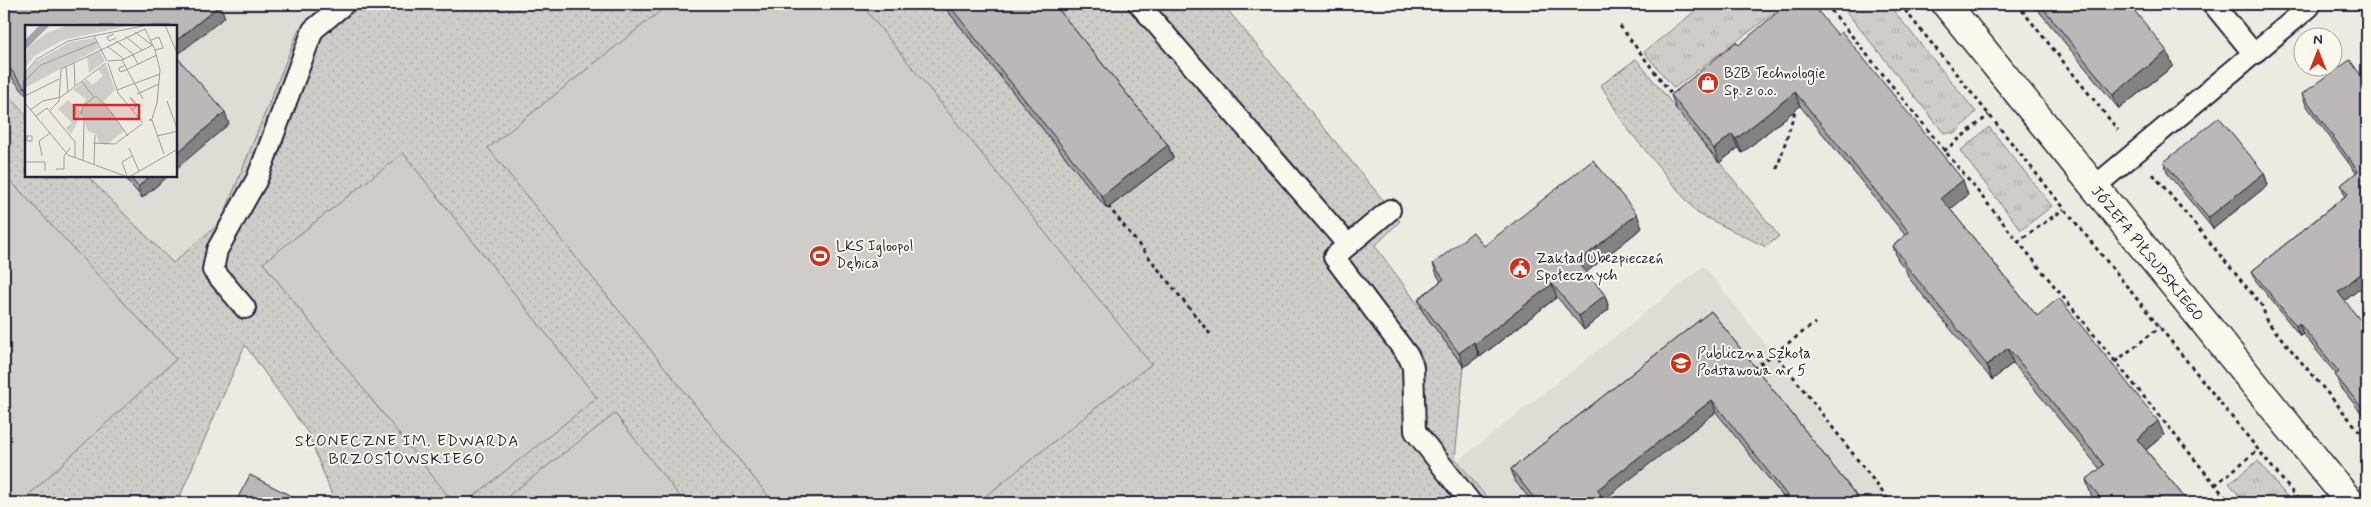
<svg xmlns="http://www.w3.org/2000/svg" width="2371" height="507" font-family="Mynerve,sans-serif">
<defs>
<pattern id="grass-tufts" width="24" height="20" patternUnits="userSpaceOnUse" patternTransform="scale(1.25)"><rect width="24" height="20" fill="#d0cdc9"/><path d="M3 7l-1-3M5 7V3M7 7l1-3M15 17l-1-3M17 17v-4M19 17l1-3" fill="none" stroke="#b2b0ae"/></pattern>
<pattern id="park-dots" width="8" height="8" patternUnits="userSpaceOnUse" patternTransform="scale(1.25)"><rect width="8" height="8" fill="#d0cdc9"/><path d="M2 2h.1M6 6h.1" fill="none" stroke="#b2b0ae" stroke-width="1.8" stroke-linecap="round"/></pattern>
</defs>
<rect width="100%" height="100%" fill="#eeeae2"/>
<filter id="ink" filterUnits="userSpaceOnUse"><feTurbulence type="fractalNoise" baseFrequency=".02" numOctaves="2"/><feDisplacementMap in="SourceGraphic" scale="10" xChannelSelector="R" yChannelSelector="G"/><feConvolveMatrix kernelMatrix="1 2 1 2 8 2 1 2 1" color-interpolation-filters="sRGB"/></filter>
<g filter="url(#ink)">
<g fill="#dfdbd5">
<path d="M 4,4 L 329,4 L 299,29 L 221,222 L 173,263 L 87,176 L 176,176 L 176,26 L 26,26 L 26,114 L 4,90 Z"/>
<path d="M 1704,266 L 1890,503 L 1492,503 L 1458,461 Z"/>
</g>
<g fill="url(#grass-tufts)" stroke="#797882">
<path d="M 1704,4 L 1786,4 L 1674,88 L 1644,52 Z"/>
<path d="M 1840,4 L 1888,4 L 1976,112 L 1956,133 L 1944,133 Z"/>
<path d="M 1989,127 L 2052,206 L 2021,230 L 1960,151 Z"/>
<path d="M 2258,461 L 2292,503 L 2245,503 L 2229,483 Z"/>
</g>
<g fill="url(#park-dots)" stroke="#797882">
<path d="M 329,4 L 1223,4 L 1400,221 L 1375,246 L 1464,367 L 1455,458 L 1491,503 L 335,503 L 308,433 L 245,345 L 177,503 L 4,503 L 4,90 L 26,114 L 26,176 L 87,176 L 173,263 L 221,222 L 299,29 Z"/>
<path d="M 1636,59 L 1779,236 L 1766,247 L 1697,213 L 1626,127 L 1601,85 Z"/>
</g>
<g fill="#d0cdc9" stroke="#797882">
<path d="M 669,4 L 861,4 L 1151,364 L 977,503 L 774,503 L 488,148 Z"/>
<path d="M 403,153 L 597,398 L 465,503 L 454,503 L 263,263 Z"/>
<path d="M 4,174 L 176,359 L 20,503 L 4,503 Z"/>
<path d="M 615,414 L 685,503 L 499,503 Z"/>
</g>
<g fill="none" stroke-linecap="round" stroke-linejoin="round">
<g stroke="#22223b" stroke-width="24">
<g id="service">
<path d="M 1139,4 L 1348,245"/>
<path d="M 2213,4 L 2254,54"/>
<path d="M 2093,188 L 2309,7 L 2308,4"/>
<path d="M 1390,210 L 1334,257 L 1409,357 L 1413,367 L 1415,431 L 1471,503"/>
<path d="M 245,308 L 213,270 L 217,250 L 257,179 L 313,30 L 344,4"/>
</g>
</g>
<g stroke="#22223b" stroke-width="31">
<path id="minor" d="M 1946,4 L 2351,503"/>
</g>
<g stroke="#22223b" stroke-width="3" stroke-dasharray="4 4" stroke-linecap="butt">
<path d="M 1826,4 L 2230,503"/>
<path d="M 1900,4 L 2301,503"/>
<path d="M 2017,4 L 2118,130"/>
<path d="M 1620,26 L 1673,96"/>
<path d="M 1944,151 L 1989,115"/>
<path d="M 1777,169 L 1795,111 L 1793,108"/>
<path d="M 2153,174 L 2263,307 L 2266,320 L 2367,440"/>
<path d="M 1108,206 L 1210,334"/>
<path d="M 2017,242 L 2064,209"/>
<path d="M 1775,353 L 1815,323"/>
<path d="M 2115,362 L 2160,327"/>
<path d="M 1753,369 L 1775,353 L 1891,503"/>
<path d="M 2215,485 L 2258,450"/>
</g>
<use href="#service" stroke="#fbf7ec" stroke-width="20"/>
<use href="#minor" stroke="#fbf7ec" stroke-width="28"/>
</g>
<g fill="#a29e9e" stroke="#22223b">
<path d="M 4,4 L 225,17 L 26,26 L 26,95 L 4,68 Z"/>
<path d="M 942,4 L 1054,4 L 1168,145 L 1173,158 L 1107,209 Z"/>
<path d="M 2033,4 L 2129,4 L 2173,66 L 2119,109 Z"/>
<path d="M 1739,45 L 1968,195 L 1950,209 L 2037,316 L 2164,435 L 2146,450 L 2189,503 L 2096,503 L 2095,500 L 2091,495 L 2086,480 L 2100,469 L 2013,363 L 1992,380 L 1908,277 L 1906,270 L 1898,260 L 1893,246 L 1905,235 L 1800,106 L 1742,153 L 1738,148 L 1719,163 L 1676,109 L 1671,95 Z"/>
<path d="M 2367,84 L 2367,283 L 2344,301 L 2367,329 L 2367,420 L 2339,385 L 2336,374 L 2303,334 L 2300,336 L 2256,281 L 2252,271 L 2345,196 L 2341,185 L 2356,173 L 2306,105 L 2302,94 Z"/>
<path d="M 2164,162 L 2264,173 L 2268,185 L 2213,229 L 2168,174 Z"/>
<path d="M 124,176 L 168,176 L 142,198 Z"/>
<path d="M 1642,228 L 1586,272 L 1605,295 L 1609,309 L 1584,330 L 1557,297 L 1480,357 L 1479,356 L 1464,367 L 1423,312 L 1418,299 L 1441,281 L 1438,277 L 1433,264 L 1484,246 Z"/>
<path d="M 1711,311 L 1862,503 L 1788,503 L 1716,412 L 1604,499 L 1608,503 L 1533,503 L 1515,481 L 1511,469 Z"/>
</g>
<g fill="#848181" stroke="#22223b">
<path d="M 220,5 L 225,17 L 176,56 L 176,41 Z"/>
<path d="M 2167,51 L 2173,66 L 2119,109 L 2113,95 Z"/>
<path d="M 1795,92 L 1800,106 L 1742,153 L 1736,139 Z"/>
<path d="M 225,112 L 229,124 L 176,169 L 176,154 Z"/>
<path d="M 1732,134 L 1738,148 L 1719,163 L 1714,149 Z"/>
<path d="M 1168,145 L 1173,158 L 1107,209 L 1102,196 Z"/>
<path d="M 2264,173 L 2268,185 L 2213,229 L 2208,218 Z"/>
<path d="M 150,176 L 168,176 L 142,198 L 138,187 Z"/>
<path d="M 1963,180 L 1968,195 L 1946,213 L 1941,198 Z"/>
<path d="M 1637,214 L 1642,228 L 1583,275 L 1578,262 Z"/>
<path d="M 2367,269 L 2367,283 L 2342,303 L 2338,292 Z"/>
<path d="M 1552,284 L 1557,297 L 1480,357 L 1475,344 Z"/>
<path d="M 1605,295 L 1609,309 L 1584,330 L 1579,316 Z"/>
<path d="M 2299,323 L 2303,334 L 2300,336 L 2296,326 Z"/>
<path d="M 1474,342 L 1479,356 L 1464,367 L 1459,353 Z"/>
<path d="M 2008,348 L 2013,363 L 1992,380 L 1987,365 Z"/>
<path d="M 1712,400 L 1716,412 L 1601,502 L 1597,490 Z"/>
<path d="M 2158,421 L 2164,435 L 2142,453 L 2137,439 Z"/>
</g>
<g fill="#bcb8b8" stroke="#22223b">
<path d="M 4,4 L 219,4 L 220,5 L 176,41 L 176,26 L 26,26 L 26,89 L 4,61 Z"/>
<path d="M 948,4 L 1054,4 L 1168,145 L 1102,196 Z"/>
<path d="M 1787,4 L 1812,4 L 1838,35 L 1842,32 L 1963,180 L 1941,198 L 2037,316 L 2059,298 L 2158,421 L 2137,439 L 2189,503 L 2097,503 L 2095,500 L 2099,496 L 2086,480 L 2104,465 L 2008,348 L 1987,365 L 1903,262 L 1905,261 L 1893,246 L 1909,232 L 1795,92 L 1736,139 L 1732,134 L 1714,149 L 1671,95 L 1736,42 L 1739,45 Z"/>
<path d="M 2040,4 L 2129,4 L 2167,51 L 2113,95 Z"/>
<path d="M 176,56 L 225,112 L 176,154 Z"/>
<path d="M 2350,60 L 2367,84 L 2367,269 L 2338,292 L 2367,329 L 2367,414 L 2335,375 L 2339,372 L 2299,323 L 2296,326 L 2252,271 L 2348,194 L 2341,185 L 2358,171 L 2302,94 Z"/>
<path d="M 2219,117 L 2264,173 L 2208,218 L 2164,162 Z"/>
<path d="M 1593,160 L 1637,214 L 1578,262 L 1605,295 L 1579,316 L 1552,284 L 1475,344 L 1474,342 L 1459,353 L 1418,299 L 1444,279 L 1433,264 L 1473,232 L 1484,246 Z"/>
<path d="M 129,176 L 150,176 L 138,187 Z"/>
<path d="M 1711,311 L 1862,503 L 1793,503 L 1712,400 L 1597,490 L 1608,503 L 1538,503 L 1511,469 Z"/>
<path d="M 250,475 L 297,499 L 295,503 L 235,503 Z"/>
</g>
</g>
<defs>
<g id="shop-disc" transform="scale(1.125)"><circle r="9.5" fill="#c8321e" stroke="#fbf7ec"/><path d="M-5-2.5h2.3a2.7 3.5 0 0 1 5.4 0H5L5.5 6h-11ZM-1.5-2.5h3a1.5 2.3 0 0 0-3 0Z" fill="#fff"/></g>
<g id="stadium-disc" transform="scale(1.125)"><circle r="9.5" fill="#c8321e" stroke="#fbf7ec"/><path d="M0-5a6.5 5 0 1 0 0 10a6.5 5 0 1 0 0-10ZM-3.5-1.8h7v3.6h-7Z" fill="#fff"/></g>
<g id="civic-disc" transform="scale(1.125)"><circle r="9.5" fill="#c8321e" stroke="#fbf7ec"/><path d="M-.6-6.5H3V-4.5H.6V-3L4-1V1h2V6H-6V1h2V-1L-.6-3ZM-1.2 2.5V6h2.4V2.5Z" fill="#fff"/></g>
<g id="school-disc" transform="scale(1.125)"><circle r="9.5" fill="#c8321e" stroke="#fbf7ec"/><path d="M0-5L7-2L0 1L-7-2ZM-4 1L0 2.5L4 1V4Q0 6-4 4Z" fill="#fff"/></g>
</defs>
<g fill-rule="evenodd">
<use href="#shop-disc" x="1708" y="83"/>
<use href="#stadium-disc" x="820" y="256"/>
<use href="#civic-disc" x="1520" y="268"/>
<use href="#school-disc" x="1681" y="363"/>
</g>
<g text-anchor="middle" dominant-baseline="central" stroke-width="4" stroke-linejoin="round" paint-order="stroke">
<g font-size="15" fill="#22223b" stroke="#fbf7ec" text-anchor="start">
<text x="1724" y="74">B2B Technologie<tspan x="1724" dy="17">Sp. z o.o.</tspan></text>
<text x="836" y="247">LKS Igloopol<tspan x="836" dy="17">Dębica</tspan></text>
<text x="1536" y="259">Zakład Ubezpieczeń<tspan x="1536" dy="17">Społecznych</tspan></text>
<text x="1697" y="354">Publiczna Szkoła<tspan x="1697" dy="17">Podstawowa nr 5</tspan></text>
</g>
<g font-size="15" fill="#22223b" stroke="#fbf7ec">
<text transform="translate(2147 254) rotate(51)">JÓZEFA PIŁSUDSKIEGO</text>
</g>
<g font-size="16" letter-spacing="1" fill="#22223b" stroke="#fbf7ec">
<text x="407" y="441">SŁONECZNE IM. EDWARDA<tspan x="407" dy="18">BRZOSTOWSKIEGO</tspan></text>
</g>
</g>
<g transform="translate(25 25)">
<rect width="152" height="152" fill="#eeeae2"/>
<path d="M 43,0 L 108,0 L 38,15 L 9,31 L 0,43 L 3,22 L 22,8 Z" fill="#d0cdc9"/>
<path d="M 75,26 L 80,36 L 64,48 L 62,32 ZM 81,39 L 90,65 L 79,76 L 99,106 L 81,120 L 74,118 L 71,109 L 63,106 L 56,90 L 46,109 L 41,103 L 47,98 L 33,84 L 43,75 L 55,86 L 61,74 L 48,65 L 62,54 L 67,60 L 78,51 L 73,45 Z" fill="#d0cdc9"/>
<path d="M 69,13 L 74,23 L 0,63 L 0,50 L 10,37 L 45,17 Z" fill="#d0cdc9"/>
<path d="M 43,78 L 54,90 L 47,97 L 35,85 ZM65 87a7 7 0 1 1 14 0a7 7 0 1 1-14 0ZM 86,100 L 93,108 L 82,117 L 80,114 L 76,117 L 78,112 L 75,109 Z" fill="#d0cdc9"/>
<path d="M 15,0 L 25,0 L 0,25 L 1,14 Z" fill="#a6a3a7"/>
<path fill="none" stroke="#9c9a9f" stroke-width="1" d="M 140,0 L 153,30M 120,4 L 130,25 L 135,45 L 132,78 L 127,94M 110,7 L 127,20M 89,9 L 82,12 L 84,16 L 91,13M 69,11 L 82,36M 100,11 L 117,25M 126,15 L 134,12 L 138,23 L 130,25M 91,16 L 107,28 L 113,39M 82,21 L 99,34M 97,35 L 118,74M 83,36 L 97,35 L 128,20M 49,37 L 50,61M 83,38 L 93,68 L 118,98M 41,41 L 43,67M 99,41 L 94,43 L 95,47 L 101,45M 101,45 L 132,30M 0,48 L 12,34 L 43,16 L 123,0M 0,56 L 16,40 L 72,17M 56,56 L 69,72M 92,65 L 135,49M 112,69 L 134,59M 0,71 L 34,54M 142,76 L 153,106M 0,78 L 43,130 L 100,151M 5,85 L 18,76 L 36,72 L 81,38M 25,85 L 34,76 L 36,44 L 120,4M 107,85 L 111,82 L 105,72 L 111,78 L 111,82M 86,87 L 103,111M 56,89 L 58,81 L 71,71 L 86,87M 11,91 L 22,83 L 50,117 L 50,133M 127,94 L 124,95 L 127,95 L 139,129M 0,111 L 7,111 L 7,116 L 2,116 L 2,111M 132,111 L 153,106M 68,118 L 90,119 L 117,99M 104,123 L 114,146M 17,131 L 14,116 L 25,108M 58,136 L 59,96M 0,137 L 20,137 L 20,146M 69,140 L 70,110M 31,144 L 39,144 L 39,131 L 45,123M 102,151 L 97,137 L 107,131M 104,152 L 153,124"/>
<path fill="#d62828" fill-opacity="0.15" stroke="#d62828" stroke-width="2.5" d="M 49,80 L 114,80 L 114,94 L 49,94 Z"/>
<rect width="152" height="152" fill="none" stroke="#22223b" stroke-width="2.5"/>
</g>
<rect width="2371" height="507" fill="none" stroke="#fbf7ec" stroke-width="20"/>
<rect x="10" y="10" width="2351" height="487" fill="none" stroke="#22223b" stroke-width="2" filter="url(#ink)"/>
<g transform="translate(2318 52)"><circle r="24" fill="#fbf7ec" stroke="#a4a2a5"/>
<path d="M0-4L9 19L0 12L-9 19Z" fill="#c8321e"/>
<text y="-8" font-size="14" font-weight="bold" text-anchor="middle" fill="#22223b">N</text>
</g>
</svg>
